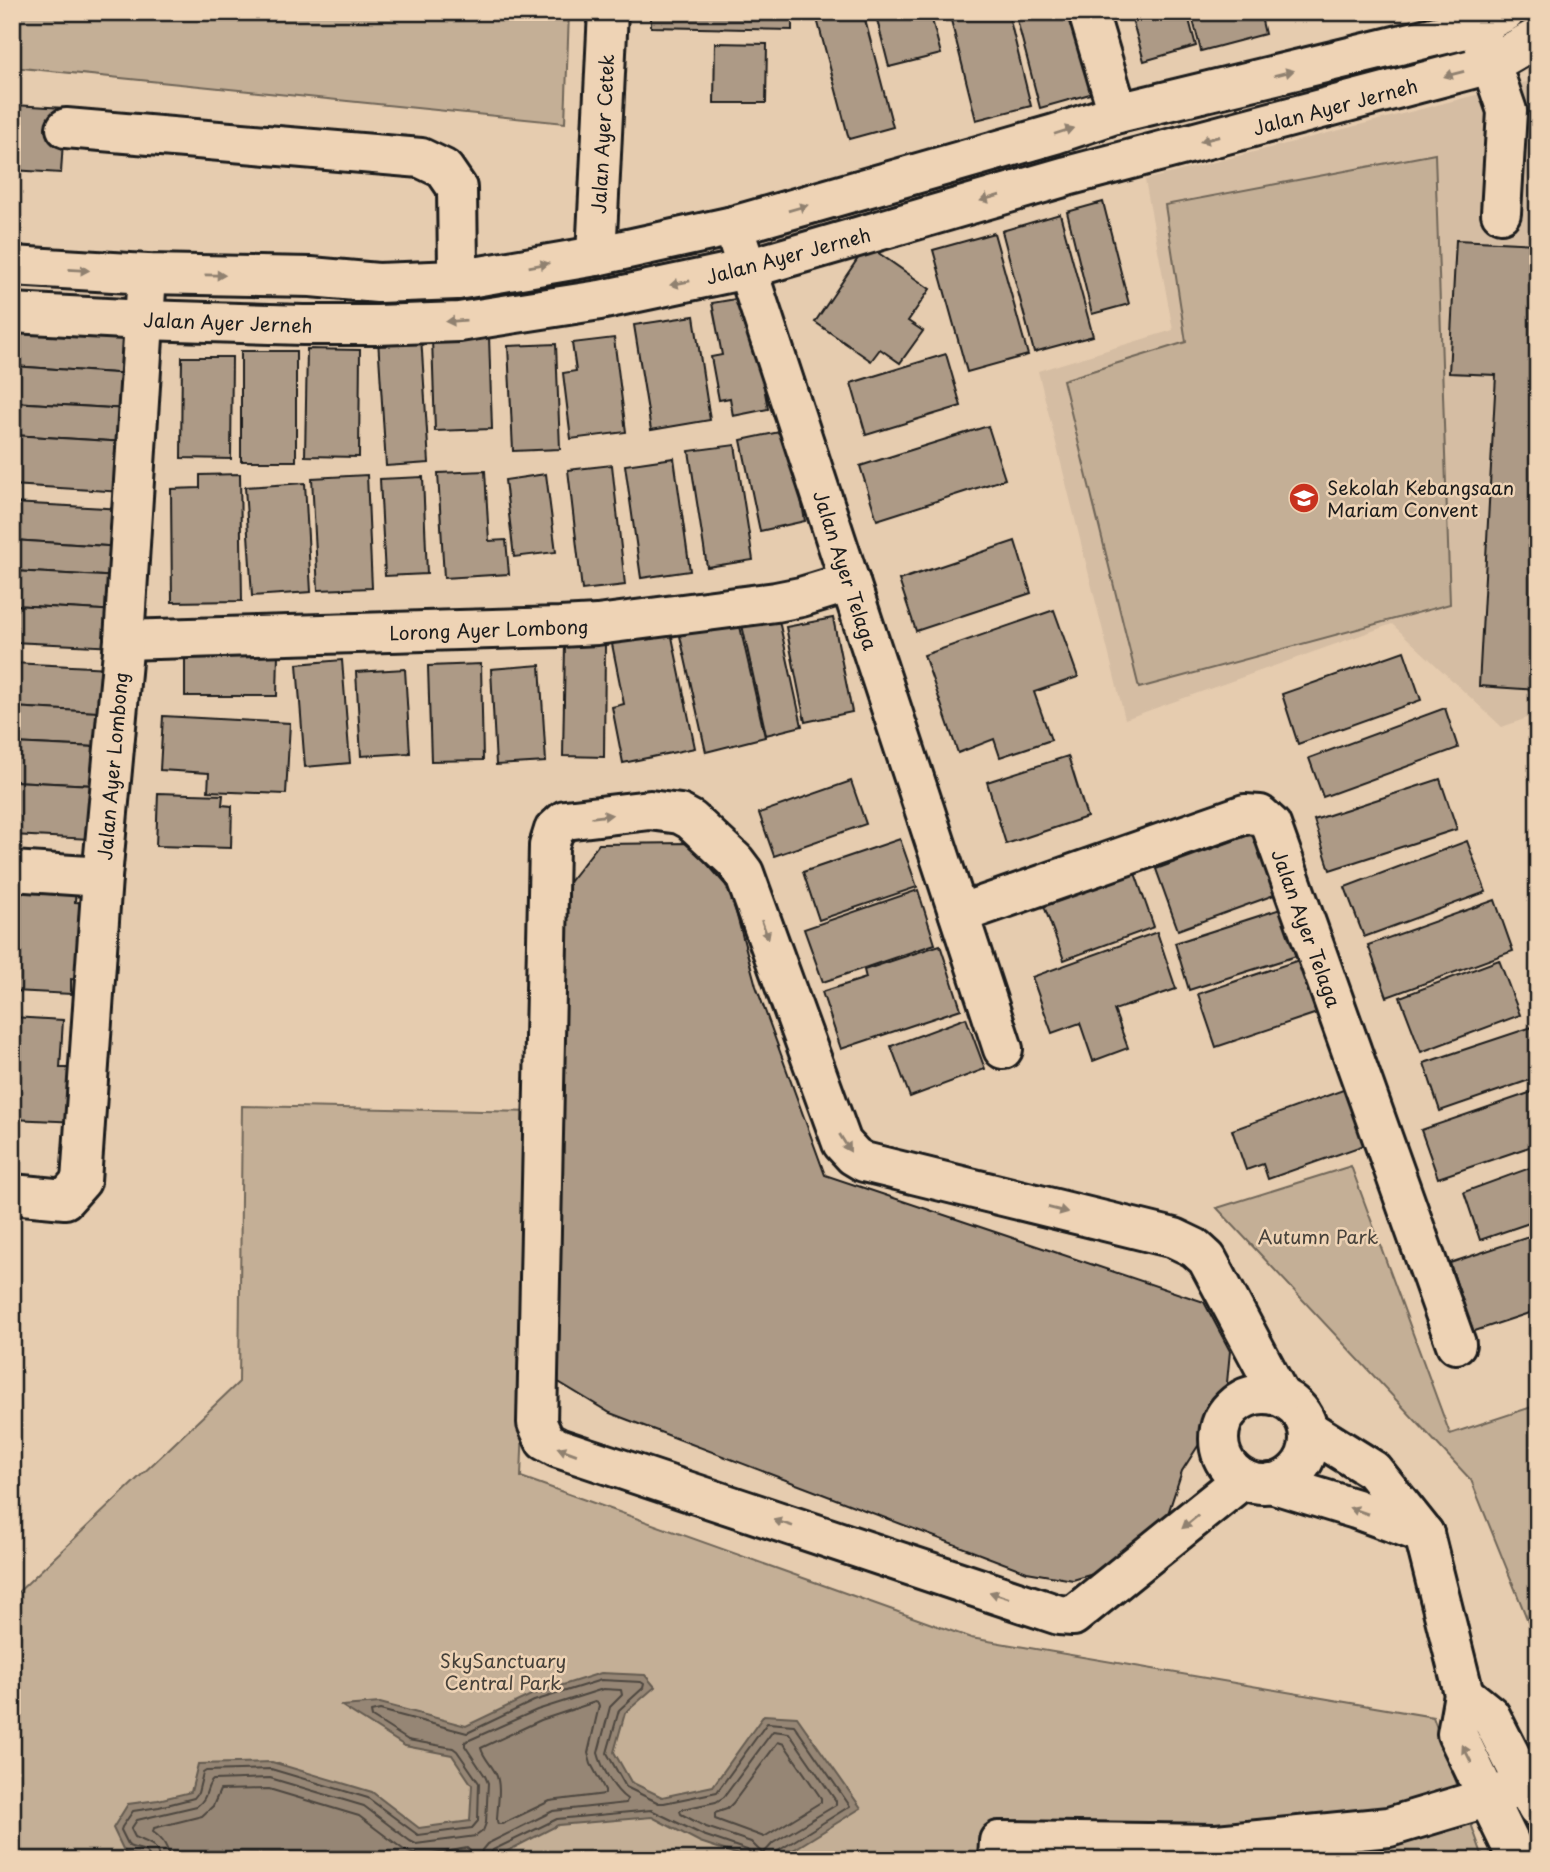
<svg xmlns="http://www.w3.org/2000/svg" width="1550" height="1872" font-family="'Playpen Sans',sans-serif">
<rect width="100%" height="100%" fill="#e6ccaf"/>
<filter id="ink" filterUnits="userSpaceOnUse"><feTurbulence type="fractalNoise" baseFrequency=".0143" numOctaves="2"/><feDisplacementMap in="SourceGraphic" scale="14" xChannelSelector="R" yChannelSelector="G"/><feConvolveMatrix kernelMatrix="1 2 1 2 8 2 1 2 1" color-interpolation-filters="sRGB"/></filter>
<g filter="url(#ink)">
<path fill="#d5bda3" d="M 1538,79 L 1538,714 L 1502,727 L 1392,624 L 1125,719 L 1038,371 L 1173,330 L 1145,180 Z"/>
<g fill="#c4af96" stroke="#706659" stroke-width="2">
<path d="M 12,12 L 569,12 L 565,123 L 12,67 Z"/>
<path d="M 1435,154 L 1450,604 L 1139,688 L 1063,380 L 1186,342 L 1165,205 Z"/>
<path d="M 242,1106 L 535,1112 L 521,1477 L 971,1638 L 1433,1717 L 1484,1860 L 12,1860 L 12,1598 L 239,1382 Z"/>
<path d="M 1351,1166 L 1450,1434 L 1538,1405 L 1538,1646 L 1471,1480 L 1217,1208 Z"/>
</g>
<path fill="#968674" stroke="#655c51" stroke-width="2" d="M 601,1673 L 645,1675 L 655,1687 L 625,1713 L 614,1752 L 631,1782 L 662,1797 L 713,1786 L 764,1715 L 797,1717 L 861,1808 L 777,1860 L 754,1860 L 700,1842 L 652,1817 L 558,1825 L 490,1860 L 158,1860 L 125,1853 L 113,1828 L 128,1804 L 158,1800 L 191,1792 L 198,1764 L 272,1762 L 372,1792 L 419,1828 L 470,1821 L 472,1785 L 452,1755 L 405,1746 L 342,1706 L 380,1703 L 466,1726 L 531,1695 Z"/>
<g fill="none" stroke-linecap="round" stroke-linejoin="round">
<g stroke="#4d463f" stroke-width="2">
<path d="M 595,1702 L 598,1703 L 599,1706 L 588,1753 L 591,1764 L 605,1790 L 605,1794 L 550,1801 L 502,1824 L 498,1824 L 497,1821 C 497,1807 502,1787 496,1774 C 491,1764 483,1757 481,1748 L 541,1720 Z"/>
<path d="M 773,1731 L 789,1733 L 836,1801 L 836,1805 L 773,1843 L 763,1854 L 751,1842 L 706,1827 L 681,1814 L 680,1811 L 683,1809 L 716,1802 L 724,1797 Z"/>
<path d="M 778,1742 L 784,1744 L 821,1798 L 821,1802 L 764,1837 L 715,1819 L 715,1813 L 727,1809 L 733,1803 Z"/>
<path d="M 150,1860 C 149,1848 138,1850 129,1846 L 121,1830 L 122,1827 L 133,1811 L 159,1807 L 194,1798 L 198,1793 L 203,1773 L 206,1771 L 271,1769 L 368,1798 L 418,1835 L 472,1828 L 478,1821 L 479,1783 L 457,1751 L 453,1748 L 408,1740 L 372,1717 L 371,1712 L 380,1710 L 467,1733 L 534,1701 L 601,1680 L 641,1682 L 644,1684 L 643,1688 L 619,1710 L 607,1753 L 626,1787 L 659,1803 L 664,1803 L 717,1792 L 767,1723 L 794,1725 L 850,1806 L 778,1851 L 775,1855 L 774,1860"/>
<path d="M 159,1860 C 158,1843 147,1843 135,1837 L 131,1829 L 137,1820 L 197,1806 C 209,1798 205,1786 213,1780 L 270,1778 L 364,1806 L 410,1841 L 416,1844 L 476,1836 L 483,1831 L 486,1823 L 488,1783 L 485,1776 L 465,1746 L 465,1742 L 537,1710 L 603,1689 L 621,1690 L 622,1695 L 610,1707 L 598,1753 C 602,1768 614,1790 627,1799 L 626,1803 L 553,1811 L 487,1844 L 482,1850 L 480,1860"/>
<path d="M 169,1860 C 169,1847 163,1839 153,1832 L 154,1828 L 202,1816 L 213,1806 L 220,1790 L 269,1789 L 359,1816 L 404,1850 C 422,1860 447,1851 467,1848 L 470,1851 L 470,1860"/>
<path d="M 489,1860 L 490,1854 L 493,1850 L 557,1819 L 651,1810 L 703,1835 L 747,1850 L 751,1854 L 752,1860"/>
</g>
</g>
<g fill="#ad9a86" stroke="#1c1c1c" stroke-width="2">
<path d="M 651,12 L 792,12 L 792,30 L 651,27 Z"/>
<path d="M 825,12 L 863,12 L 893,127 L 849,139 L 816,15 Z"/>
<path d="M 875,12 L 930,12 L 941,54 L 889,67 Z"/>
<path d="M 949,12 L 1008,12 L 1031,106 L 976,120 Z"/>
<path d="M 1015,12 L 1082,12 L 1104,90 L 1040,108 Z"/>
<path d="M 1130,12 L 1187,12 L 1196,46 L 1144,61 Z"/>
<path d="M 1191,12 L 1260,12 L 1265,34 L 1201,51 Z"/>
<path d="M 715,43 L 767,44 L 766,103 L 714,103 Z"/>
<path d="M 14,105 L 65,108 L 61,173 L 12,170 Z"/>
<path d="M 1103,202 L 1129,304 L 1092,314 L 1067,212 Z"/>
<path d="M 1060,214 L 1093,336 L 1034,352 L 1002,231 Z"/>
<path d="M 994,233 L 1028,355 L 967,372 L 933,250 Z"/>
<path d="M 1456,240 L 1538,244 L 1538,690 L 1479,686 L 1496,375 L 1449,373 Z"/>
<path d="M 867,245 L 930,289 L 908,321 L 923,331 L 900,363 L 880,349 L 871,361 L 815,322 Z"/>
<path d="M 748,297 L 768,409 L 733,416 L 730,398 L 719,400 L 711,357 L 722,355 L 712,303 Z"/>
<path d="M 694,316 L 710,420 L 651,430 L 634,325 Z"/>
<path d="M 12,326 L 133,334 L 130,374 L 12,366 Z"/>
<path d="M 421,336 L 429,463 L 386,466 L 378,339 Z"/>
<path d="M 489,336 L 492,429 L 435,431 L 432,338 Z"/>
<path d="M 614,338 L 626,432 L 571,439 L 563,373 L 576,371 L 572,343 Z"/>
<path d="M 556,344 L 560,449 L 513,451 L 508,346 Z"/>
<path d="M 307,349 L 360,350 L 359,457 L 305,456 Z"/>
<rect x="241" y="351" width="55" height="110"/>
<path d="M 946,354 L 961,406 L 866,435 L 851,383 Z"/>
<path d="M 182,357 L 232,357 L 231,459 L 181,458 Z"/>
<path d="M 12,366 L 130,374 L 128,409 L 12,402 Z"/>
<path d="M 12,402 L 128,409 L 126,442 L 12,435 Z"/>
<path d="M 988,426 L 1005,479 L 877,520 L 860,466 Z"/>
<path d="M 799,428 L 812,490 L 800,493 L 805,521 L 760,531 L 741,440 Z"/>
<path d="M 12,435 L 126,442 L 123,492 L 12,485 Z"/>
<path d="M 735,445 L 753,560 L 707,567 L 689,451 Z"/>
<path d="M 674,458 L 690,571 L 641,578 L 625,465 Z"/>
<path d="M 612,465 L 625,585 L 582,590 L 568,470 Z"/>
<path d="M 485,471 L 489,541 L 506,540 L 509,574 L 444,578 L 438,473 Z"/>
<path d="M 240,474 L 242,601 L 172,602 L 171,489 L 200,488 L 200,475 Z"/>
<path d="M 546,474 L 556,552 L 514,557 L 505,480 Z"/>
<path d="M 367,475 L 372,588 L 318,590 L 312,478 Z"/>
<path d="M 423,477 L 427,574 L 385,576 L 380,479 Z"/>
<path d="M 305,483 L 311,592 L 252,596 L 245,487 Z"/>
<path d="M 12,503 L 124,509 L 122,547 L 12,540 Z"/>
<path d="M 12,540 L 122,547 L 121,577 L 12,571 Z"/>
<path d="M 1015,541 L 1031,593 L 916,631 L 899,580 Z"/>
<path d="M 12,571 L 121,577 L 119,611 L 12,605 Z"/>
<path d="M 12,605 L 119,611 L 117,647 L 12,642 Z"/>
<path d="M 1054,610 L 1078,677 L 1034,692 L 1051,740 L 1000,757 L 994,739 L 958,753 L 924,655 Z"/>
<path d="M 737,613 L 765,737 L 706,752 L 678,627 Z"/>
<path d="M 778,616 L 802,726 L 766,735 L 742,625 Z"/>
<path d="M 833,618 L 852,712 L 805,722 L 786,627 Z"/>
<path d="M 670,627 L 695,748 L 623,763 L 612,707 L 624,704 L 611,639 Z"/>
<path d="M 565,644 L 605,644 L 604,757 L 563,756 Z"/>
<path d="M 1404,651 L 1421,700 L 1298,744 L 1282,694 Z"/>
<path d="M 185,653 L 278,654 L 277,696 L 185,696 Z"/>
<path d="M 342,660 L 350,763 L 305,767 L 297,664 Z"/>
<path d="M 12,663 L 110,668 L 108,713 L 12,707 Z"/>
<path d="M 481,664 L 483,760 L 431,761 L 428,666 Z"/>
<path d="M 540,665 L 546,762 L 496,765 L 491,669 Z"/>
<path d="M 405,669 L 410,753 L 361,756 L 356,672 Z"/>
<path d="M 12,707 L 98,712 L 96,747 L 12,743 Z"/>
<path d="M 1445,708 L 1458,748 L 1323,797 L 1309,758 Z"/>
<path d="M 163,716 L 290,723 L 286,794 L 208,791 L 209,773 L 160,770 Z"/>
<path d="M 12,743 L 96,747 L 94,785 L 12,781 Z"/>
<path d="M 1068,756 L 1087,817 L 1006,844 L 987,782 Z"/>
<path d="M 1440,779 L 1457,829 L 1330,870 L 1314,820 Z"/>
<path d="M 12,781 L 94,785 L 91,839 L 12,835 Z"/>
<path d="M 851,781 L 866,824 L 774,856 L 759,813 Z"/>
<path d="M 158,793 L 223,795 L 222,805 L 232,806 L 231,848 L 156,846 Z"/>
<path d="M 1263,830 L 1285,891 L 1178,930 L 1156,869 Z"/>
<path d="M 900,839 L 917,887 L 819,920 L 803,872 Z"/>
<path d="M 1467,841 L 1486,892 L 1364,937 L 1345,887 Z"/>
<path d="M 689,843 L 730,890 L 756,986 L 825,1175 L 1204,1302 L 1230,1351 L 1225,1404 L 1182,1471 L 1164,1526 L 1123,1565 L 1073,1580 L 1027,1572 L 610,1413 L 547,1375 L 566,886 L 599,844 Z"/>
<path d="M 1135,873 L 1154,927 L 1064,960 L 1044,906 Z"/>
<path d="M 19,882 L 76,885 L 75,902 L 93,903 L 89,981 L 71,979 L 71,994 L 14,991 Z"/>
<path d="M 918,890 L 935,944 L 823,982 L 804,929 Z"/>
<path d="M 1495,900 L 1513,951 L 1387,997 L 1368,945 Z"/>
<path d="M 1296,904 L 1312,951 L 1189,990 L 1175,943 Z"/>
<path d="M 1157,932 L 1176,989 L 1114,1010 L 1128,1048 L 1093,1061 L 1080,1023 L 1052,1033 L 1032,977 Z"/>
<path d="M 940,945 L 961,1009 L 841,1049 L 822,992 L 866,978 L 864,970 Z"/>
<path d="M 1299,960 L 1317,1013 L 1216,1047 L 1198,994 Z"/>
<path d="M 1499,960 L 1520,1015 L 1421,1052 L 1400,997 Z"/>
<path d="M 12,1017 L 63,1020 L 60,1068 L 82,1068 L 79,1122 L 12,1119 Z"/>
<path d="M 966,1018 L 985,1069 L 910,1097 L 891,1046 Z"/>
<path d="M 1532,1027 L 1538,1044 L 1538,1077 L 1440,1111 L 1424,1063 Z"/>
<path d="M 1357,1085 L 1376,1141 L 1268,1179 L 1263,1164 L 1246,1170 L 1232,1130 Z"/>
<path d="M 1538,1090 L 1538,1144 L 1438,1178 L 1421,1130 Z"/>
<path d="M 1538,1165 L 1538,1220 L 1480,1240 L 1464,1192 Z"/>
<path d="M 1538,1234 L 1538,1310 L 1472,1332 L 1450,1263 Z"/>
</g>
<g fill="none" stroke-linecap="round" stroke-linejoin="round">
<g stroke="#1c1c1c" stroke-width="44">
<g id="minor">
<path d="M 1088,12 L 1118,113"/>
<path d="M 1480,32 L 1507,111 L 1501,213"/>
<path d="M 66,128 L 421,158 L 444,169 L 457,188 L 458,268 L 457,280"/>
<path d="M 733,226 L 1003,1049"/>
<path d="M 596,256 L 608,12"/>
<path d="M 124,640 L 560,627 L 597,625 L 776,602 L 801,597 L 850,582"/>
<path d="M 12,871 L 102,877"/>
<path d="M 959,914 L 1245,814 L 1260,815 L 1271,825 L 1456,1344"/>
<path d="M 12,1194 L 65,1199 L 81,1181 L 102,877 L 124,640 L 147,274"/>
<circle cx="1264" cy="1439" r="45"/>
<path d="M 1309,1430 L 1373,1470 L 1424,1534 L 1464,1694 L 1457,1734 L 1518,1860"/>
<path d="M 1243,1479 L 1073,1616 L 1059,1615 L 558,1448 L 545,1441 L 537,1423 L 549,846 L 554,830 L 565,820 L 650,810 L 680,814 L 691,820 L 735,861 L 744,873 L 842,1143 L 854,1156 L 864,1162 L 1174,1238 L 1195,1248 L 1207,1259 L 1280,1396"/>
<path d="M 1271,1483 L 1356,1509 L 1424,1534"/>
<path d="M 1464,1694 L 1490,1715 L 1537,1808"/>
<path d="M 998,1860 L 999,1841 L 1217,1844 L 1389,1827 L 1526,1786"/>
</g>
</g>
<g stroke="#1c1c1c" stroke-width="44">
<g id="major">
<path d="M 12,266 L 147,274 L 311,277 L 378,283 L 457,280 L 596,256 L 733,226 L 1055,134 L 1118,113 L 1478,26 L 1505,12"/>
<path d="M 12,313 L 144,320 L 303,325 L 377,325 L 459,322 L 600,300 L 747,269 L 1067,176 L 1491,64 L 1538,37"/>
</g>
</g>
<use href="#minor" stroke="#eed3b5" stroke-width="38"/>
<use href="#major" stroke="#eed3b5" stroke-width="38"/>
</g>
<defs><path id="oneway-solid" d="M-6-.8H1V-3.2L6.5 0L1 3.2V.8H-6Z" transform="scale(1.75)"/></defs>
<g fill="#908170">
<use href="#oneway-solid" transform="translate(1284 73) rotate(-14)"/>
<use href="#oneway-solid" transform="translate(1454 74) rotate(165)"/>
<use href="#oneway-solid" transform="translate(1064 131) rotate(-18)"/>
<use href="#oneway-solid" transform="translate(1210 139) rotate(165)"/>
<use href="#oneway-solid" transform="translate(990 198) rotate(164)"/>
<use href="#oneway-solid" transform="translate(798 208) rotate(-16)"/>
<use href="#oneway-solid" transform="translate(539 265) rotate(-10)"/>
<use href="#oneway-solid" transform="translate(79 270) rotate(3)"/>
<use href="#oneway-solid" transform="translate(215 275) rotate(1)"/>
<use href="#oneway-solid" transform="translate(680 283) rotate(168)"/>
<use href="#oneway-solid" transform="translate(456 321) rotate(175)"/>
<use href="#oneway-solid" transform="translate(602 816) rotate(-7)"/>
<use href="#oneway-solid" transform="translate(765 930) rotate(70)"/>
<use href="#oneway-solid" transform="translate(845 1143) rotate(58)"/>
<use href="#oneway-solid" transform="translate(1058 1210) rotate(14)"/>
<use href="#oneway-solid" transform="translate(567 1451) rotate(-160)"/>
<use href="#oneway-solid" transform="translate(1359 1511) rotate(-161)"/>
<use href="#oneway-solid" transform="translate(1190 1522) rotate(141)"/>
<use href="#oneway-solid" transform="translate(783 1523) rotate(-162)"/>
<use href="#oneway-solid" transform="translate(999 1595) rotate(-162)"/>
<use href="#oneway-solid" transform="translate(1467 1754) rotate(-117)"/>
</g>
</g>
<defs>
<g id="school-disc" transform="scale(1.575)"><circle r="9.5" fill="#c8321e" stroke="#eed3b5"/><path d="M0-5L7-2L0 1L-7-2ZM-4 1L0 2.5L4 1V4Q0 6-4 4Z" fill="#fff"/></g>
</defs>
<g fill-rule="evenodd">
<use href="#school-disc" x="1304" y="498"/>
</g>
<g text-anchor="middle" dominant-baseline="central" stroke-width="5" stroke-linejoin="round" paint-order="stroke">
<g font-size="19" fill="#1c1c1c" stroke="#eed3b5">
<text transform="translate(1335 106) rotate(-15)">Jalan Ayer Jerneh</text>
<text transform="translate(602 134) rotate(-87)">Jalan Ayer Cetek</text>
<text transform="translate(788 255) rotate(-15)">Jalan Ayer Jerneh</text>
<text transform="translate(228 322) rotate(2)">Jalan Ayer Jerneh</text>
<text transform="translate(846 570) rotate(72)">Jalan Ayer Telaga</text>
<text transform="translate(489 629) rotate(-2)">Lorong Ayer Lombong</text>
<text transform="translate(112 766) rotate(-85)">Jalan Ayer Lombong</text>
<text transform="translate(1307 928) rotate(70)">Jalan Ayer Telaga</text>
</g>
<g font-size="19" fill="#1c1c1c" stroke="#eed3b5" text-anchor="start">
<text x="1327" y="487">Sekolah Kebangsaan<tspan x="1327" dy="22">Mariam Convent</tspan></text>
</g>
<g font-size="19" fill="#46413a" stroke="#eed3b5">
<text x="1318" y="1236">Autumn Park</text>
<text x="503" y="1660">SkySanctuary<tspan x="503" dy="22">Central Park</tspan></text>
</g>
</g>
<rect width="1550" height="1872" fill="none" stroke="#eed3b5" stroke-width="42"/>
<rect x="21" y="21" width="1508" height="1830" fill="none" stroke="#1c1c1c" stroke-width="2.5" filter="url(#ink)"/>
</svg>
